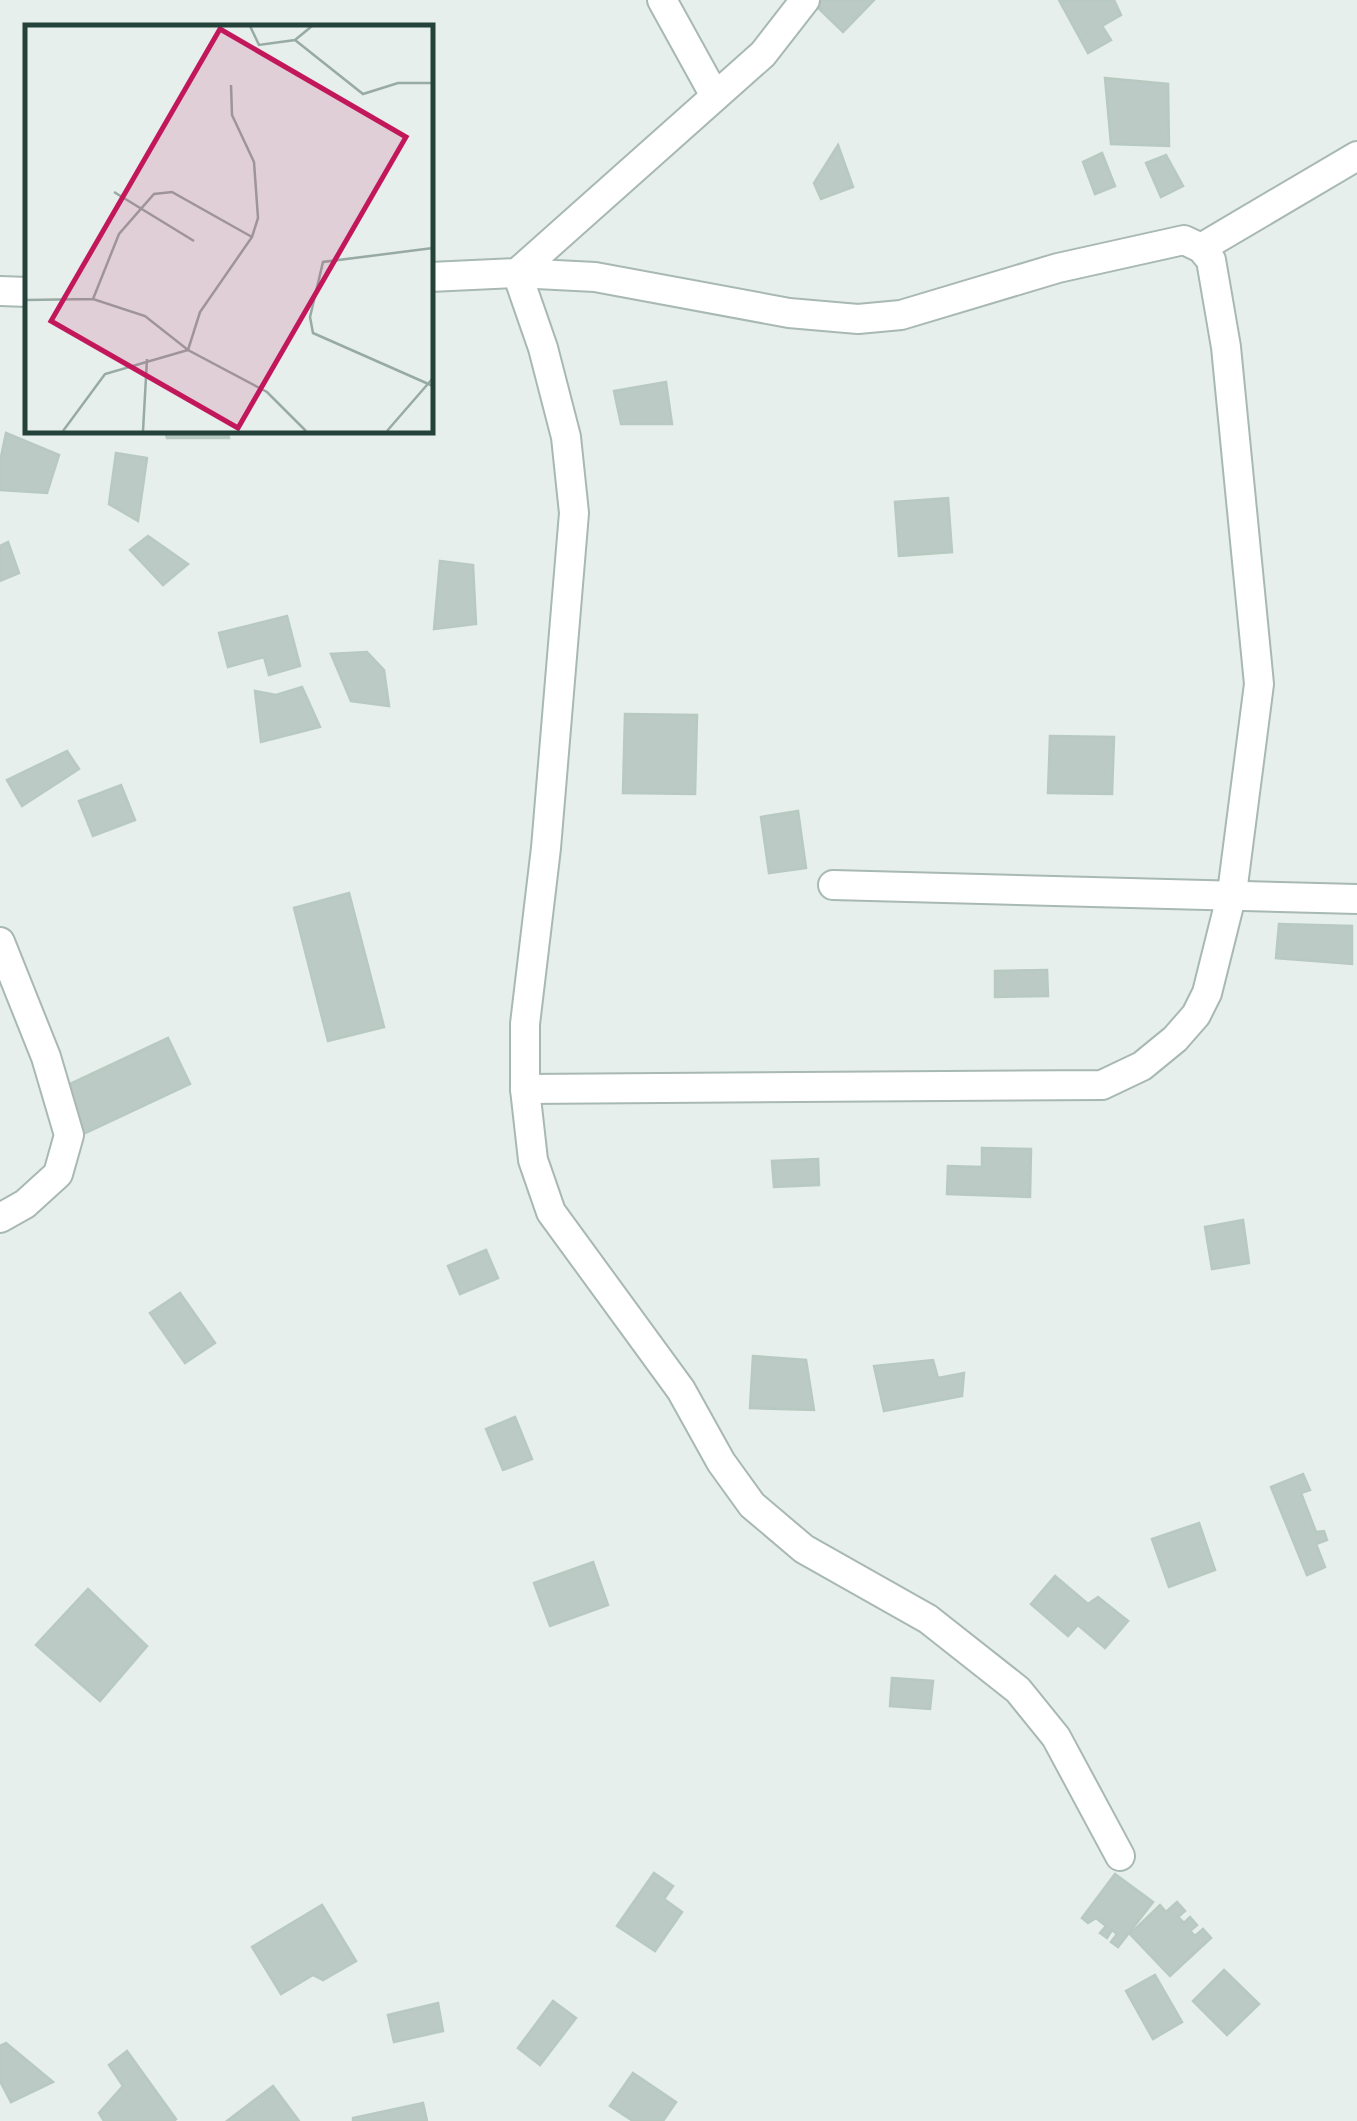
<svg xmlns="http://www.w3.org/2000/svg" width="1357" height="2121" font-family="Quicksand,sans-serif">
<rect width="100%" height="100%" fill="#e6efeb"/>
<g fill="#bbcac4" stroke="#b8c9c2" stroke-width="2.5">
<path d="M 810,0 L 874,0 L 843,32 Z"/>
<path d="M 1059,0 L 1114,0 L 1121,15 L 1102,26 L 1111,40 L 1088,53 Z"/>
<path d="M 1105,78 L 1168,84 L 1169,146 L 1111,144 Z"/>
<path d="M 838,145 L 853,187 L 821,199 L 814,183 Z"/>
<path d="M 1102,153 L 1115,186 L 1095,194 L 1083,162 Z"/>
<path d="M 1166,155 L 1183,186 L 1161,197 L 1146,163 Z"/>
<path d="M 666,382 L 672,424 L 621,424 L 614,391 Z"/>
<path d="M 165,430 L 227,430 L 229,438 L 167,438 Z"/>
<path d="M 6,433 L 59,455 L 47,493 L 0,490 L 0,462 Z"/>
<path d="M 116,453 L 147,458 L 138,521 L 109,504 Z"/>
<path d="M 948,498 L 952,552 L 899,556 L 895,502 Z"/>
<path d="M 148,536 L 188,564 L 163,585 L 130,550 Z"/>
<path d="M 8,542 L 19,573 L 0,581 L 0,546 Z"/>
<path d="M 440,561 L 473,565 L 476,624 L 434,629 Z"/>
<path d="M 287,616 L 300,666 L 269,675 L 264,657 L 228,667 L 219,633 Z"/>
<path d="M 367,652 L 384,670 L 389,706 L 351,701 L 331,654 Z"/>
<path d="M 302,687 L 320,727 L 261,742 L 255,691 L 276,695 Z"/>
<path d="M 625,714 L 697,715 L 695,794 L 623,793 Z"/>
<path d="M 1050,736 L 1114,737 L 1112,794 L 1048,793 Z"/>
<path d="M 67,751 L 79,769 L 22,806 L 7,780 Z"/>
<path d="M 121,785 L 135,820 L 93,836 L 79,801 Z"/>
<path d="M 798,811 L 806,868 L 769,873 L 761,817 Z"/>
<path d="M 349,893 L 384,1027 L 328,1041 L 294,908 Z"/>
<path d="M 1279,924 L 1352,926 L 1352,964 L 1276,958 Z"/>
<path d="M 1047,970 L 1048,996 L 995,997 L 995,971 Z"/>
<path d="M 168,1038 L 190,1084 L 81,1135 L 59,1089 Z"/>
<path d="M 982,1148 L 1031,1149 L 1030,1197 L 947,1194 L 948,1166 L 982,1167 Z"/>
<path d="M 818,1159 L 819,1185 L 774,1187 L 772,1161 Z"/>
<path d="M 1243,1220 L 1249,1263 L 1212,1269 L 1205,1227 Z"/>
<path d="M 486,1250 L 498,1278 L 460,1294 L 448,1266 Z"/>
<path d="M 180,1293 L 215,1343 L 185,1363 L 150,1313 Z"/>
<path d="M 753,1356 L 806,1360 L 814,1410 L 750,1408 Z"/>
<path d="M 933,1360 L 938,1378 L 964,1373 L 962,1396 L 884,1411 L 874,1366 Z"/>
<path d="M 515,1417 L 532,1459 L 503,1470 L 486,1429 Z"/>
<path d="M 1303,1474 L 1310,1490 L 1301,1493 L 1316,1532 L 1324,1531 L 1327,1540 L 1316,1544 L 1325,1567 L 1307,1575 L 1271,1487 Z"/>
<path d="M 1199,1523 L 1215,1570 L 1169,1587 L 1152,1539 Z"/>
<path d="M 593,1562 L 608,1605 L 550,1626 L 534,1583 Z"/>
<path d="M 1055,1576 L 1088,1604 L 1098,1597 L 1128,1621 L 1105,1648 L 1078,1625 L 1068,1636 L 1031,1604 Z"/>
<path d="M 88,1589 L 147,1646 L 100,1701 L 36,1645 Z"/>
<path d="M 892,1678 L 933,1681 L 930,1709 L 890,1706 Z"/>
<path d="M 654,1873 L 673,1886 L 664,1899 L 682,1912 L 655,1951 L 617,1926 Z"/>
<path d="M 1115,1874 L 1153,1902 L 1118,1947 L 1111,1942 L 1117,1934 L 1112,1930 L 1107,1938 L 1100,1933 L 1106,1926 L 1096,1918 L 1088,1923 L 1082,1918 Z"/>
<path d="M 1177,1902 L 1185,1911 L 1178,1917 L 1184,1923 L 1190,1917 L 1197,1925 L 1190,1931 L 1195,1936 L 1203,1929 L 1211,1938 L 1170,1976 L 1130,1934 L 1160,1905 L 1166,1912 Z"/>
<path d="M 322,1905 L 356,1961 L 323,1980 L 313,1975 L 281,1994 L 252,1947 Z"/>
<path d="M 1224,1970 L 1259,2004 L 1227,2035 L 1193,2001 Z"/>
<path d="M 1155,1975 L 1182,2022 L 1153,2039 L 1126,1991 Z"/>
<path d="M 553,2001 L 576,2018 L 540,2065 L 518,2048 Z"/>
<path d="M 438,2003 L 443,2031 L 394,2042 L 388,2015 Z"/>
<path d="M 6,2043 L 53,2082 L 11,2102 L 0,2081 L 0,2046 Z"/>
<path d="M 127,2051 L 176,2119 L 174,2121 L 104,2121 L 99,2113 L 123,2086 L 109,2065 Z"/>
<path d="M 633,2073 L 676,2102 L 663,2121 L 633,2121 L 610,2106 Z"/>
<path d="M 273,2086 L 299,2121 L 227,2121 Z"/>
<path d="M 423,2103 L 427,2121 L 353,2121 L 353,2118 Z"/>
</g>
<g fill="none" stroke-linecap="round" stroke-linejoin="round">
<g stroke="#a8b8b2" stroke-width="32">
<g id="street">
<path d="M 662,0 L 715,96"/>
<path d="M 805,0 L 763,54 L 517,273 L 543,348 L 566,437 L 574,513 L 546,848 L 525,1024 L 525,1089 L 533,1160 L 551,1212 L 681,1390 L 721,1462 L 752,1505 L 804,1549 L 928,1619 L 1018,1690 L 1056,1737 L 1120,1856"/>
<path d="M 1201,248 L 1357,156"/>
<path d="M 430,277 L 517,273 L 595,277 L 789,313 L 858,319 L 901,315 L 1058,268 L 1184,240 L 1201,248 L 1211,260 L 1226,347 L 1259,684 L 1232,893 L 1207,993 L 1196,1015 L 1175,1039 L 1142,1066 L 1102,1085 L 525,1089"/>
<path d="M 0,291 L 28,292"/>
<path d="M 833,885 L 1357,899"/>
<path d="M 0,942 L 46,1057 L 69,1135 L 58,1174 L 25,1204 L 0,1218"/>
</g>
</g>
<use href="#street" stroke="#fff" stroke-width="28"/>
</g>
<g transform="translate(25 25)">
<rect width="408" height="408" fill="#e6efeb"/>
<path fill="none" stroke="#98aaa4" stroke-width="2.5" d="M 225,1 L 234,20 L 270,15 L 287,1M 270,15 L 338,69 L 373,58 L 408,58M 89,167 L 169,216M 408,223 L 298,237 L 285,292 L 288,308 L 408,361M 68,274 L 94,209 L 129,169 L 147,167 L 227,212M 0,275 L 68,274 L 120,291 L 163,325 L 242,367 L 281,406M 38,406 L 80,349 L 163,325 L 175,287 L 227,212 L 233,193 L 229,137 L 207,90 L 206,60M 118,406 L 122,334M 362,406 L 408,353"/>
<path fill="#c2185b" fill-opacity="0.15" stroke="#c2185b" stroke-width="5" d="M 195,4 L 381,112 L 213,403 L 26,296 Z"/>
<rect width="408" height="408" fill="none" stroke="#24423a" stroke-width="5"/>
</g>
</svg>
